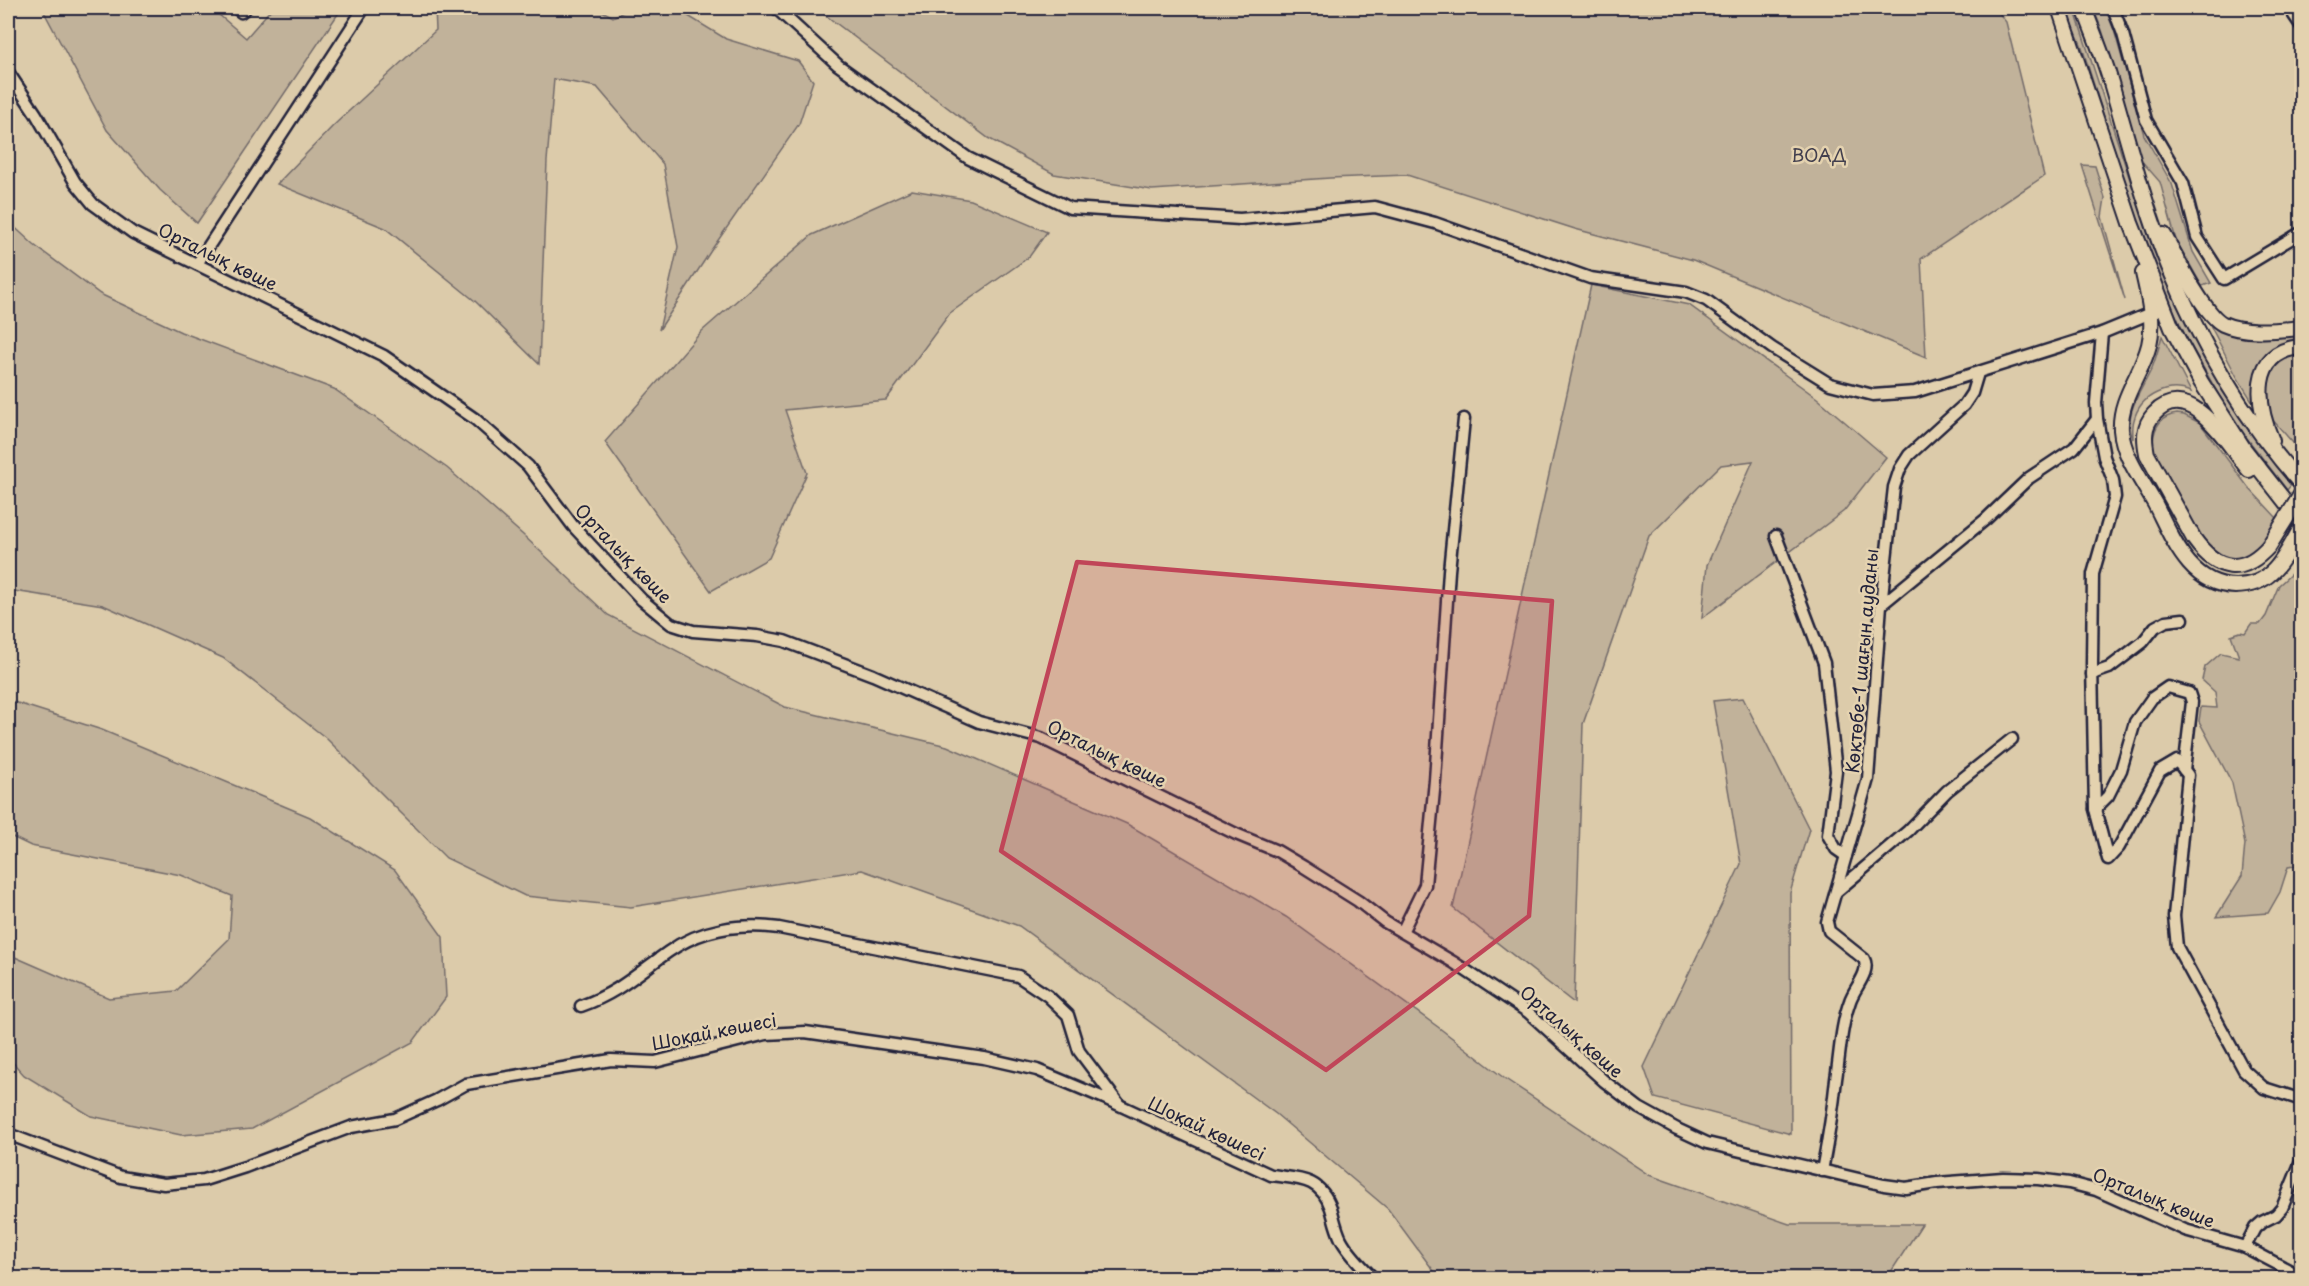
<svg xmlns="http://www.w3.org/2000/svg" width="2309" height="1286" font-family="'Playpen Sans',sans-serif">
<rect width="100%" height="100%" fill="#dccbaa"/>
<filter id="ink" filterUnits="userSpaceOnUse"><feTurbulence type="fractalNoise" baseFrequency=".0167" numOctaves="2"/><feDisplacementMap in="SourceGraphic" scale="12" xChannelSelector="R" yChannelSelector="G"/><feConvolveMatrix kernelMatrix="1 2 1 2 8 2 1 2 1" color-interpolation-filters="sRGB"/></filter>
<g filter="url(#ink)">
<g fill="#c1b29a" stroke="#726a6a" stroke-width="1.5">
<path d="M 42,8 L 211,8 L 246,38 L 272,8 L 342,8 L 197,223 L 160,190 L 107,130 Z"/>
<path d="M 435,8 L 597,8 L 613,17 L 631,8 L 675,8 L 726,39 L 798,61 L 813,81 L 799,124 L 712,249 L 659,330 L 678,247 L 663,164 L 597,87 L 554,79 L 547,161 L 539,364 L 475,301 L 385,228 L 277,184 L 334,125 L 436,30 Z"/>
<path d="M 816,8 L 1995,8 L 2006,22 L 2044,176 L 1921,259 L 1926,357 L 1693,260 L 1575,229 L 1407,175 L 1330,178 L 1152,190 L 1054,174 L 988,138 Z"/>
<path d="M 2066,8 L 2074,8 L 2131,183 L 2166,277 L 2191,333 L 2239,416 L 2291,485 L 2287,490 L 2233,420 L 2185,335 L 2145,247 L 2082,47 Z"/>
<path d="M 2093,8 L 2105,8 L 2114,30 L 2144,135 L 2172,184 L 2193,252 L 2211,283 L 2202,286 L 2176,240 L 2160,182 L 2139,158 L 2102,30 Z"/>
<path d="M 2082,165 L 2095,166 L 2105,198 L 2102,217 L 2125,300 Z"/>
<path d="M 912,190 L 971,200 L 1047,232 L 1029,257 L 950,313 L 886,400 L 785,410 L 807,473 L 769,558 L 711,591 L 605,442 L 702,331 L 812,235 Z"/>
<path d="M 8,221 L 34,245 L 100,294 L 181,332 L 334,389 L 447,468 L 523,535 L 608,615 L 785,707 L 947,746 L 1127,824 L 1286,917 L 1438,1027 L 1504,1078 L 1649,1175 L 1789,1224 L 1922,1224 L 1887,1278 L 1595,1278 L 1589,1273 L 1583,1278 L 1439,1278 L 1388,1209 L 1276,1114 L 1019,926 L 862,870 L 631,907 L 525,896 L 446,858 L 326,738 L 223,658 L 103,605 L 8,590 Z"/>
<path d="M 1591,285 L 1689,305 L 1817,398 L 1886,457 L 1844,511 L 1702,618 L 1707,565 L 1753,461 L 1721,465 L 1649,536 L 1583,724 L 1574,1003 L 1453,908 Z"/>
<path d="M 2210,325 C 2238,344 2269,339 2301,335 L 2301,339 C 2280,341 2257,358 2254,380 C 2252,388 2254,397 2254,404 L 2237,377 Z"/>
<path d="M 2162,336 L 2191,392 C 2168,383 2140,395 2134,420 C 2132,425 2133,433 2133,439 C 2122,414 2142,390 2152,368 C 2156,358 2159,347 2162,336 Z"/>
<path d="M 2301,353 L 2301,452 L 2270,417 L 2264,395 L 2269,370 L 2284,356 Z"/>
<path d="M 2177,414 L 2184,415 L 2200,423 L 2248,487 L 2277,518 C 2270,530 2262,547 2250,554 C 2214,574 2190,520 2178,497 C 2169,481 2153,461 2153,442 C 2154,427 2161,416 2177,414 Z"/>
<path d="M 2301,565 L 2301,865 L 2288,867 L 2280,892 L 2268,913 L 2216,917 L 2242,876 L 2245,844 L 2232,783 L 2199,721 L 2201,707 L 2217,708 L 2215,692 L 2202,680 L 2205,667 L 2221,653 L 2239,657 L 2231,635 L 2240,632 L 2245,633 L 2251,624 L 2260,624 L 2266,616 L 2279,585 Z"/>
<path d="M 1743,698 L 1809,829 L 1790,893 L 1791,1134 L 1655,1098 L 1644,1067 L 1741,864 L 1713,701 Z"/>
<path d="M 8,700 L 102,730 L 310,817 L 395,870 L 443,937 L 446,997 L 413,1042 L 252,1129 L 181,1135 L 91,1116 L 24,1075 L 8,1057 L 8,954 L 109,998 L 176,991 L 229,939 L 232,896 L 181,875 L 31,846 L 8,835 Z"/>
</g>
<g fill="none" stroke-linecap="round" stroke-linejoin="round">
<g stroke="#22223b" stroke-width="15">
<g id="minor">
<path d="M 236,8 L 241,12 L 246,8"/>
<path d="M 776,8 L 838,65 L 968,158 L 1070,208 L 1240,219 L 1375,207 L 1435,223 L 1590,278 L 1686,292 L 1706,300 L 1772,348 L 1830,384 L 1873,395 L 1915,392 L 2102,333 L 2158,310"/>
<path d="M 2113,8 L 2123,34 L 2146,120 L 2183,183 L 2197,237 L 2224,279 L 2302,232"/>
<path d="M 2289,8 L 2302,27"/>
<path d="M 8,72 L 36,114 L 75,182 L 93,204 L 133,233 L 384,356 L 475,419 L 528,466 L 573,526 L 642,600 L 671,624 L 693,631 L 757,636 L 784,641 L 873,675 L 979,722 L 1041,738 L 1236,834 L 1277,851 L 1304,867 L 1358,901 L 1385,922 L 1453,962 L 1528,1012 L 1604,1081 L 1639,1108 L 1677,1129 L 1707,1143 L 1884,1185 L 1906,1188 L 1937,1183 L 2003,1178 L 2038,1179 L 2069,1183 L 2096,1190 L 2185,1230 L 2245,1247 L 2302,1277"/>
<path d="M 197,264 L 364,8"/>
<path d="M 2102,333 L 2096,403 L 2097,419 L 2104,457 L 2113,480 L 2115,497 L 2093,574 L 2092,664 L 2095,809 L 2108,859 L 2119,847 L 2160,771 L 2177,761 L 2188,775 L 2174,916 L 2177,947 L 2244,1070 L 2264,1088 L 2302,1100"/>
<path d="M 1776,536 L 1824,663 L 1836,771 L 1828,835 L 1836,849 L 1846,856"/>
<path d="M 1881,605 L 1986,519 L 2029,478 L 2074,448 L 2097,419"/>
<path d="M 2092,674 L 2109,668 L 2143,642 L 2155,627 L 2166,621 L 2183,619"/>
<path d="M 2095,809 L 2108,796 L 2121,770 L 2135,722 L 2152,698 L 2168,687 L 2189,693 L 2192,702 L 2184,770"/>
<path d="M 1836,892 L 1908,831 L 1947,791 L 2012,739"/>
<path d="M 1402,932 L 1425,885 L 1435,780 L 1449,571 L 1464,419"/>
<path d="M 581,1006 C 618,993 637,974 668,952 C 700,929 740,923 779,928 L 1018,976 L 1048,996 L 1068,1015 L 1079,1051 L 1118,1103"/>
<path d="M 8,1134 L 121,1177 L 164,1184 L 204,1180 L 245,1167 L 351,1127 L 395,1119 L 437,1100 L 466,1084 L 611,1060 L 655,1062 L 766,1034 L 805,1032 L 984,1058 L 1037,1070 L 1104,1098 L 1271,1175 C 1299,1179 1320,1177 1331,1208 C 1334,1218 1336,1229 1341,1239 C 1349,1254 1362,1266 1373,1278"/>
<path d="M 1822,1171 C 1828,1140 1833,1109 1836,1079 C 1840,1053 1841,1025 1850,1001 C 1854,988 1871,972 1864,959 L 1829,931 L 1827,922 L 1868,779 L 1881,605 L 1894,487 L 1900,469 L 1909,455 L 1964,405 L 1972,393 L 1978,373"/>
<path d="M 2245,1247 L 2255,1228 L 2262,1222 L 2276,1215 L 2282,1208 L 2302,1159"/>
</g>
</g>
<g stroke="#22223b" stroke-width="18">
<g id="major">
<path d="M 2059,8 L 2131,223 L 2172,328 L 2201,382 L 2244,449 L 2302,523"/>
<path d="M 2084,8 C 2092,30 2102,53 2109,76 C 2128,140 2144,205 2169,267 C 2201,345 2246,422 2302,485"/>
<path d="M 2164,235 C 2175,255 2204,315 2223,324 C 2245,334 2277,330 2302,328"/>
<path d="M 2143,273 C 2148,296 2155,321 2149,345 C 2142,374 2119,398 2121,430 C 2123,456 2143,482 2155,504 C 2173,539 2189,585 2235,586 C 2250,586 2262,582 2272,572 C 2285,560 2293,541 2302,526"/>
<path d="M 2272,441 C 2257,406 2248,350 2302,347"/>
<path d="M 2249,470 C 2230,448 2190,375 2154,414 C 2143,426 2144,439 2147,454 L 2194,539 C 2217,571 2242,576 2269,546"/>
</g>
</g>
<use href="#minor" stroke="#e4d2af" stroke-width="10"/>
<use href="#major" stroke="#e4d2af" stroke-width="14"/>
<g stroke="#22223b" stroke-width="18" stroke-linecap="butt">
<path id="major-bridge" d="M 2269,546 L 2302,493"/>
</g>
<use href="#major-bridge" stroke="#e4d2af" stroke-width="14"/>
</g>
</g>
<path fill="#c04558" fill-opacity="0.2" stroke="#c04558" stroke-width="4.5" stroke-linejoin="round" d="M 1077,562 L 1552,601 L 1529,916 L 1326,1070 L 1001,851 Z"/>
<g text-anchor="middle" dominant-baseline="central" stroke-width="5" stroke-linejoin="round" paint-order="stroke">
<g font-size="18" fill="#423f4e" stroke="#e4d2af">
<text x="1819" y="154">ВОАД</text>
</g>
<g font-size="18" fill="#22223b" stroke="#e4d2af">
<text transform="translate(218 256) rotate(26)">Орталық көше</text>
<text transform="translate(624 553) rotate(46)">Орталық көше</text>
<text transform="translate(1861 661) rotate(-85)">Көктөбе-1 шағын ауданы</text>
<text transform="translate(1107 753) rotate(26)">Орталық көше</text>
<text transform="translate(714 1031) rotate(-11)">Шоқай көшесі</text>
<text transform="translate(1572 1031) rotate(41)">Орталық көше</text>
<text transform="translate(1207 1128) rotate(25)">Шоқай көшесі</text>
<text transform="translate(2154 1197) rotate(22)">Орталық көше</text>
</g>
</g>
<rect width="2309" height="1286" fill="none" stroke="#e4d2af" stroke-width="30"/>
<rect x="15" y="15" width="2279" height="1256" fill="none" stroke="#22223b" stroke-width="2" filter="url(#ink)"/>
</svg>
